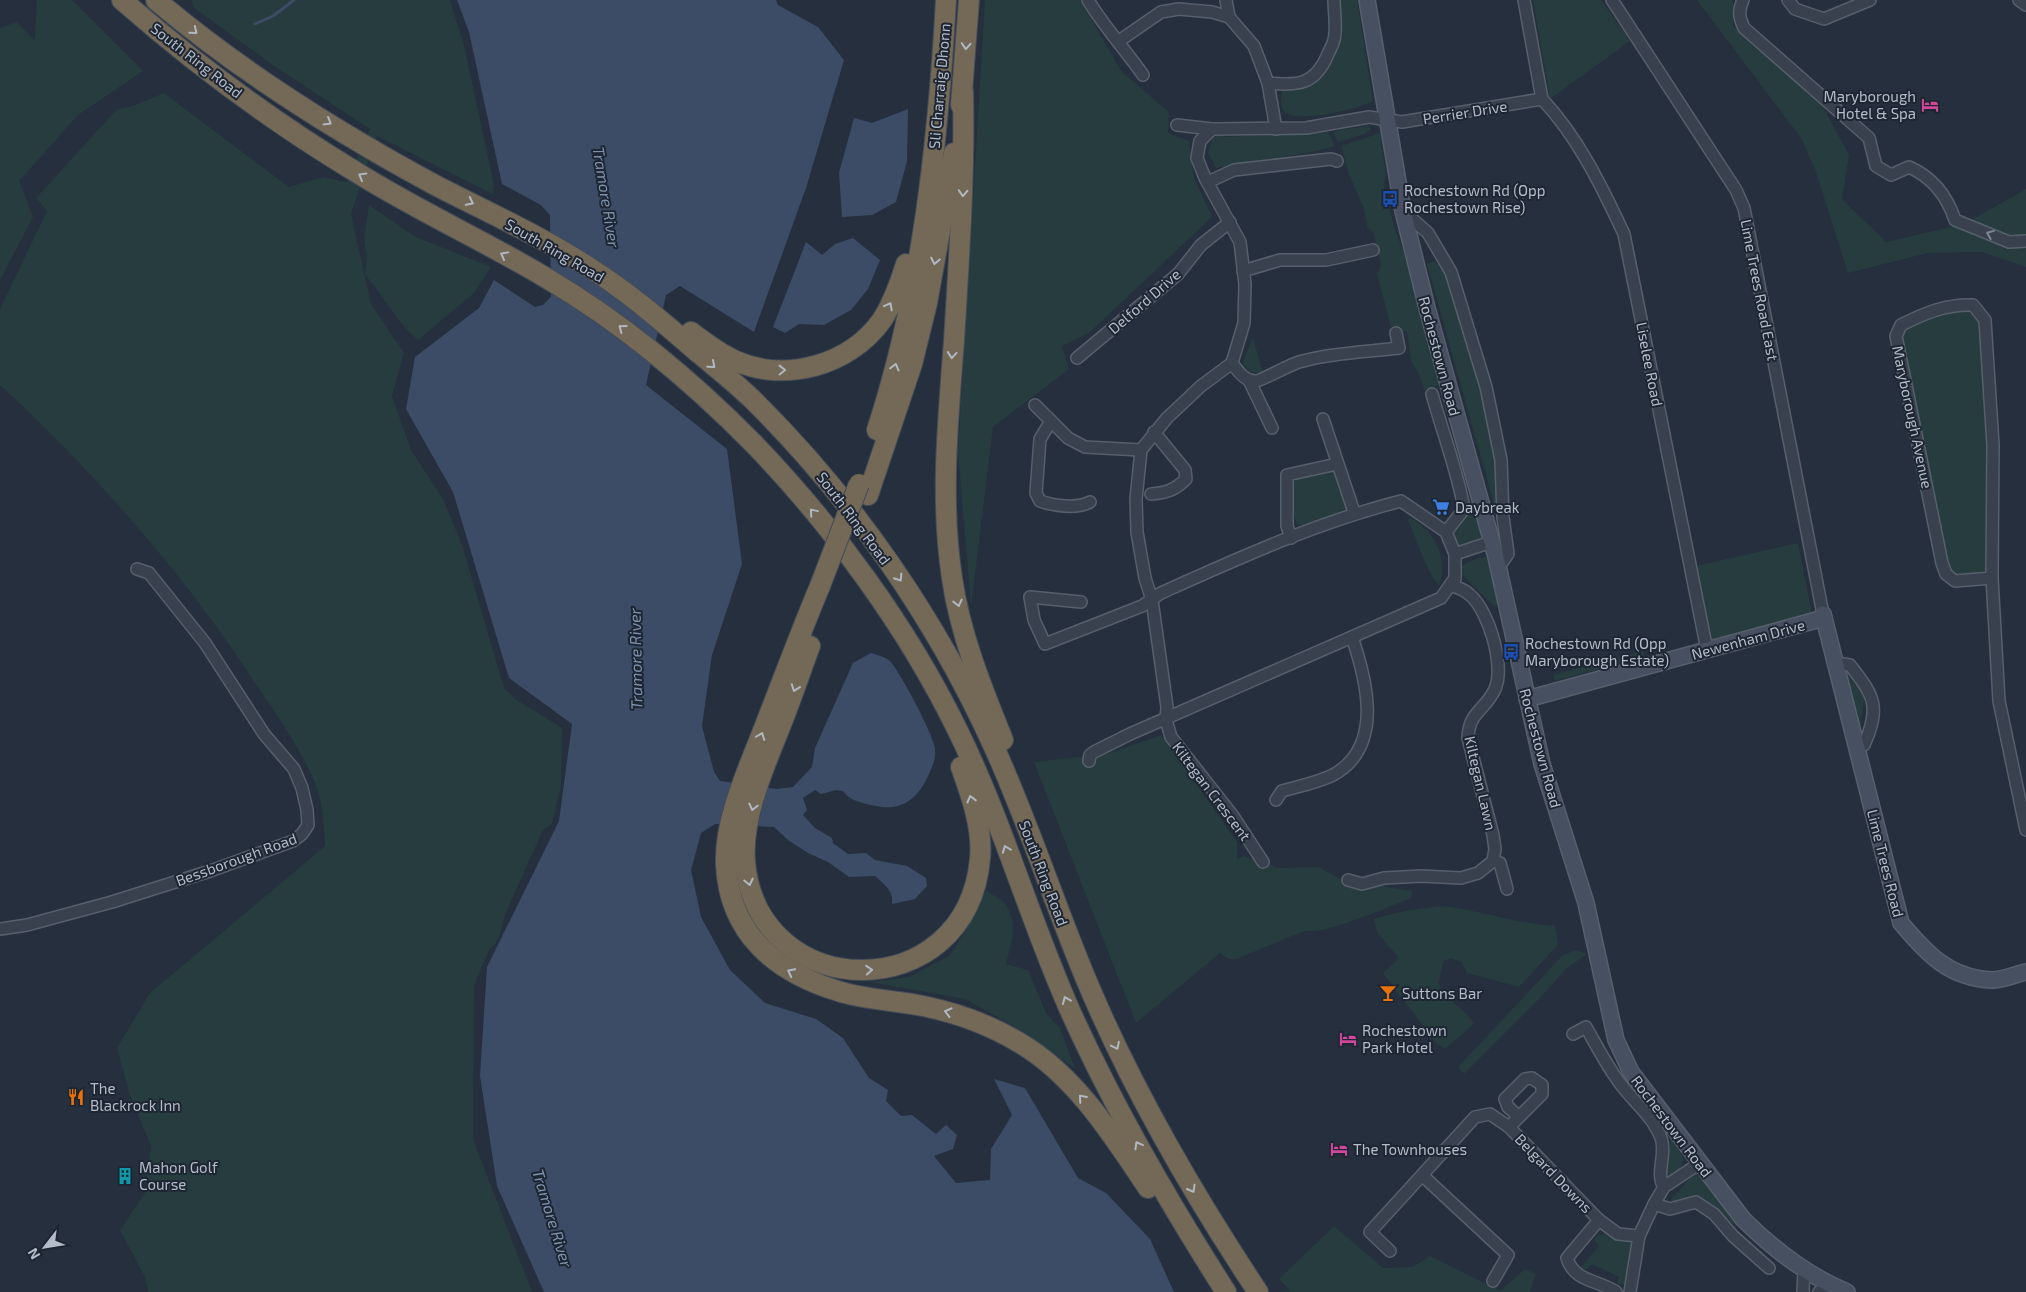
<svg xmlns="http://www.w3.org/2000/svg" width="2026" height="1292" font-family="'Exo 2',sans-serif">
<rect width="100%" height="100%" fill="#252f3e"/>
<g fill="#273c3f">
<path d="M 37,0 L 72,0 L 143,71 L 78,115 L 19,181 L 33,217 L 0,280 L 0,28 L 17,22 L 35,41 Z"/>
<path d="M 192,0 L 450,0 L 464,45 L 494,185 L 493,194 L 377,136 L 351,214 L 371,304 L 404,353 L 392,396 L 411,450 L 443,499 L 462,545 L 504,688 L 515,699 L 562,728 L 561,785 L 552,824 L 543,830 L 504,917 L 500,935 L 495,944 L 489,950 L 474,986 L 473,1139 L 532,1292 L 148,1292 L 145,1277 L 120,1230 L 145,1193 L 151,1146 L 130,1095 L 117,1048 L 150,993 L 325,846 C 324,822 323,799 312,776 C 297,744 277,715 257,686 C 186,576 96,474 0,385 L 0,309 L 47,211 L 36,198 L 117,109 L 133,106 L 164,93 L 289,187 L 323,177 L 347,182 L 370,129 L 277,68 L 193,7 Z"/>
<path d="M 985,0 L 1080,0 L 1122,72 L 1169,112 L 1168,133 L 1189,141 L 1194,178 L 1212,217 L 1089,333 L 1062,346 L 1069,369 L 993,427 L 971,607 L 958,451 Z"/>
<path d="M 1340,0 L 1357,0 L 1373,101 C 1359,109 1297,124 1285,112 C 1280,106 1281,96 1282,89 L 1304,89 L 1315,83 L 1324,65 L 1339,49 Z"/>
<path d="M 1533,0 L 1601,0 L 1630,41 L 1550,99 Z"/>
<path d="M 1697,0 L 1733,0 L 1733,26 L 1821,103 L 1849,155 L 1842,199 L 1886,242 L 1964,224 L 2026,189 L 2026,267 L 1981,252 L 1928,253 L 1848,273 L 1816,172 L 1801,138 Z"/>
<path d="M 1368,126 L 1371,129 L 1365,134 L 1338,142 L 1333,131 Z"/>
<path d="M 1328,132 L 1335,146 L 1312,152 L 1216,168 L 1208,153 L 1213,138 L 1217,135 L 1225,137 Z"/>
<path d="M 1380,133 L 1386,174 L 1384,187 L 1387,202 L 1397,235 L 1409,265 L 1439,386 L 1424,389 L 1419,374 L 1411,361 L 1407,331 L 1395,331 L 1391,327 L 1377,274 L 1381,265 L 1374,234 L 1367,226 L 1364,209 L 1349,174 L 1341,146 Z"/>
<path d="M 369,205 L 414,236 L 491,267 L 474,293 L 418,340 L 405,328 L 365,274 L 367,260 L 364,238 Z"/>
<path d="M 1435,261 L 1449,277 L 1484,390 L 1498,461 L 1503,536 L 1427,264 Z"/>
<path d="M 1967,305 L 1985,324 L 1992,578 L 1955,581 L 1946,574 L 1896,336 L 1901,325 Z"/>
<path d="M 1253,337 L 1263,373 L 1251,372 L 1242,364 Z"/>
<path d="M 1331,470 L 1336,471 L 1347,509 L 1304,525 L 1297,525 L 1292,506 L 1292,485 L 1299,476 Z"/>
<path d="M 1472,496 L 1481,532 L 1481,537 L 1458,547 L 1453,543 L 1454,532 L 1468,515 Z"/>
<path d="M 1410,518 C 1435,530 1449,560 1439,586 C 1424,567 1418,542 1408,520 Z"/>
<path d="M 1798,543 L 1812,614 L 1712,641 L 1696,566 Z"/>
<path d="M 1487,557 L 1499,603 L 1495,607 L 1460,573 L 1462,566 C 1470,561 1477,558 1487,557 Z"/>
<path d="M 1643,650 L 1645,657 L 1554,681 L 1554,675 Z"/>
<path d="M 1849,672 L 1865,691 L 1860,731 L 1843,674 Z"/>
<path d="M 1162,735 L 1237,842 L 1237,860 L 1243,856 L 1256,860 L 1260,865 L 1268,863 L 1276,868 L 1318,867 L 1348,883 L 1375,885 L 1412,891 L 1411,898 C 1393,905 1320,937 1307,930 L 1236,959 L 1229,959 L 1220,953 L 1136,1023 L 1034,762 L 1106,754 Z"/>
<path d="M 986,891 C 992,895 1003,899 1006,905 C 1018,923 1011,945 1006,964 L 1028,970 L 1046,1013 L 1060,1028 L 1075,1069 L 1029,1035 L 965,999 L 870,982 L 909,977 L 949,956 L 964,934 Z"/>
<path d="M 1442,906 C 1480,910 1517,924 1555,926 L 1558,945 L 1519,987 L 1467,973 L 1461,962 L 1451,958 L 1444,961 L 1438,983 C 1446,1001 1464,1007 1474,1024 L 1445,1049 L 1437,1044 L 1383,973 L 1399,958 L 1378,934 L 1373,919 L 1409,910 Z"/>
<path d="M 1575,950 L 1587,954 L 1566,969 L 1537,1001 L 1464,1074 L 1458,1067 L 1562,956 Z"/>
<path d="M 1670,1136 L 1684,1159 L 1678,1172 L 1665,1184 L 1669,1161 Z"/>
<path d="M 1697,1171 L 1738,1228 L 1704,1201 L 1670,1204 L 1672,1198 Z"/>
<path d="M 1334,1226 L 1383,1268 L 1413,1267 L 1430,1256 L 1500,1291 L 1525,1269 L 1536,1274 L 1530,1292 L 1276,1292 L 1290,1291 L 1279,1279 Z"/>
<path d="M 1606,1231 L 1638,1244 L 1627,1285 L 1617,1284 L 1619,1277 L 1592,1264 L 1585,1270 L 1580,1268 L 1599,1246 L 1594,1240 L 1599,1234 L 1602,1235 Z"/>
</g>
<g fill="#3c4c66">
<path d="M 457,0 L 776,0 L 778,5 L 818,27 L 844,60 L 806,188 L 754,332 L 680,286 L 666,295 L 646,385 L 727,449 L 742,564 L 712,655 L 702,726 L 714,772 L 720,781 L 777,789 L 793,787 L 812,767 L 815,748 L 853,663 L 871,653 C 877,655 885,657 889,660 C 900,671 933,734 935,748 C 936,759 933,765 929,774 C 919,797 903,812 876,806 C 863,803 851,802 843,791 L 836,790 L 821,794 L 815,790 L 803,798 L 807,810 L 803,815 L 815,828 L 832,838 L 833,843 L 848,854 L 866,853 L 875,860 L 907,866 L 926,878 L 927,886 L 915,899 L 892,904 C 894,891 884,884 875,876 L 849,877 L 828,862 L 808,853 L 788,840 L 774,827 L 715,824 L 701,833 L 691,870 L 701,917 L 730,970 L 765,1003 L 816,1019 L 843,1038 L 869,1078 L 888,1090 L 886,1101 L 901,1116 L 912,1115 L 936,1134 L 946,1125 L 957,1135 L 953,1149 L 934,1156 L 956,1183 L 990,1180 L 991,1149 L 1012,1115 L 994,1079 L 1025,1088 L 1078,1178 L 1106,1193 L 1150,1239 L 1174,1292 L 544,1292 L 497,1186 L 480,1076 L 487,967 L 559,821 L 572,724 L 509,678 L 453,492 L 406,409 L 415,357 L 479,308 L 494,280 L 535,307 L 543,305 L 551,297 L 550,215 L 541,205 L 502,184 L 469,32 Z"/>
<path d="M 908,109 L 907,161 L 896,202 L 872,215 L 842,217 L 839,173 L 854,118 L 872,123 Z"/>
<path d="M 853,238 L 880,260 L 868,289 L 851,310 L 824,325 L 799,324 L 785,333 L 773,327 L 806,242 L 822,255 L 835,244 Z"/>
</g>
<g fill="none" stroke-linecap="round" stroke-linejoin="round">
<path stroke="#3c4c66" stroke-width="3" d="M 255,24 L 273,16 L 294,0"/>
<g stroke="#575f6c" stroke-width="14">
<g id="street">
<path d="M 1088,0 C 1104,27 1125,49 1143,75"/>
<path d="M 1226,0 L 1229,17"/>
<path d="M 1524,0 L 1542,99"/>
<path d="M 1612,0 L 1736,190 L 1744,208 L 1823,614"/>
<path d="M 1743,0 C 1738,11 1739,17 1744,28 L 1869,138 L 1876,166 L 1891,175 L 1909,167 C 1932,177 1947,196 1955,220 L 2009,242 L 2026,241"/>
<path d="M 1788,0 L 1795,9 L 1824,19 L 1870,0"/>
<path d="M 2019,0 L 2026,5"/>
<path d="M 1119,41 L 1161,12 L 1179,9 L 1212,12 L 1229,17 L 1254,46 L 1268,83"/>
<path d="M 1542,99 C 1578,137 1602,187 1624,234 L 1707,650"/>
<path d="M 1177,125 L 1212,129 L 1306,128 L 1369,117 L 1402,122 L 1542,99"/>
<path d="M 1212,129 L 1200,141 L 1197,158 L 1205,178 L 1240,242 L 1245,284 L 1244,323 L 1232,363 C 1238,371 1244,381 1256,381 C 1261,381 1289,365 1299,362 C 1331,353 1366,352 1399,348 L 1396,333"/>
<path d="M 1276,129 L 1268,83 C 1298,86 1315,85 1328,54 C 1330,50 1333,44 1334,40 C 1337,28 1334,12 1334,0"/>
<path d="M 1208,182 L 1234,170 L 1331,159 L 1337,161"/>
<path d="M 1403,211 L 1428,233 L 1451,272 L 1486,387 L 1501,460 L 1503,517 L 1508,554 L 1498,568"/>
<path d="M 1243,271 L 1280,260 L 1326,260 L 1373,250"/>
<path d="M 1077,358 L 1178,274 L 1201,245 L 1230,222"/>
<path d="M 1232,363 L 1201,386 L 1167,418 L 1141,450 L 1136,499 L 1137,532 L 1145,578 L 1152,600 L 1167,707 L 1166,720 L 1171,737 L 1233,816 L 1263,862"/>
<path d="M 1249,380 L 1272,428"/>
<path d="M 1432,394 C 1442,431 1458,472 1464,509 L 1446,532"/>
<path d="M 1035,405 L 1068,438 L 1085,447 L 1141,450"/>
<path d="M 1323,419 L 1354,512"/>
<path d="M 1051,421 L 1040,439 L 1036,493 L 1040,501 C 1054,506 1077,509 1090,502"/>
<path d="M 1151,494 C 1166,493 1175,490 1186,479 L 1185,470 L 1154,432"/>
<path d="M 1291,538 L 1287,526 L 1287,475 L 1337,464"/>
<path d="M 1455,554 L 1491,542"/>
<path d="M 1992,578 L 1955,581 L 1946,574 L 1942,563 L 1896,336 L 1901,325 C 1925,313 1946,304 1973,305 L 1985,320 L 1993,445 L 1992,578 L 1999,701 L 2026,830"/>
<path d="M 1081,602 L 1030,597 L 1034,620 L 1045,644 L 1142,606 L 1161,593 C 1239,558 1318,522 1401,501 L 1446,532 L 1455,554 L 1455,578 L 1441,598 L 1130,734 L 1094,752 L 1090,755 L 1089,761"/>
<path d="M 1836,663 L 1850,665 C 1874,696 1881,706 1864,745 L 1857,747"/>
<path d="M 1276,800 L 1282,791 C 1299,786 1317,783 1333,775 C 1384,747 1367,681 1352,637"/>
<path d="M 1493,861 L 1500,863 L 1507,889"/>
<path d="M 1348,880 L 1362,884 L 1384,878 L 1421,876 L 1461,878 L 1478,873 L 1493,861 L 1495,849 L 1493,835 L 1468,738 C 1469,711 1485,711 1495,689 C 1505,666 1489,611 1470,595 C 1466,591 1459,588 1453,586 L 1455,578"/>
<path d="M 0,929 L 27,925 L 112,902 L 213,870 L 293,841 L 302,834 L 308,825 L 307,810 L 302,788 L 294,769 L 264,734 L 205,643 L 149,573 L 137,569"/>
<path d="M 1573,1034 L 1586,1027 C 1597,1047 1608,1068 1622,1086 C 1635,1103 1654,1118 1661,1138 C 1667,1154 1655,1174 1664,1187"/>
<path d="M 1509,1127 L 1542,1094 L 1542,1085 L 1532,1078 L 1525,1079 L 1505,1099 L 1508,1107 L 1518,1116"/>
<path d="M 1423,1176 L 1508,1255 L 1493,1281"/>
<path d="M 1654,1204 L 1670,1209 L 1696,1202 L 1714,1214 L 1733,1236 L 1769,1268"/>
<path d="M 1390,1251 L 1370,1232 L 1475,1117 L 1490,1114 L 1509,1127 L 1599,1220"/>
<path d="M 1616,1292 C 1599,1280 1574,1282 1567,1258 L 1599,1220 L 1618,1234 L 1639,1236"/>
<path d="M 1630,1292 L 1639,1236 L 1654,1204 L 1664,1187 L 1700,1163"/>
<path d="M 1803,1292 L 1804,1268"/>
<path d="M 1819,1292 L 1830,1284"/>
</g>
</g>
<g stroke="#575f6c" stroke-width="18">
<g id="secondary">
<path d="M 1367,0 L 1403,211 L 1427,308 L 1496,557 L 1542,764 L 1586,903 L 1616,1040 L 1631,1072 L 1743,1219 C 1772,1248 1808,1276 1847,1292"/>
<path d="M 1823,614 L 1901,923 C 1927,954 1949,978 1992,980 C 2003,980 2016,974 2026,972"/>
<path d="M 1527,699 L 1824,618"/>
</g>
</g>
<g stroke="#444c59" stroke-width="22">
<g id="highway">
<path d="M 122,0 C 195,64 273,122 356,172 C 418,211 485,241 548,279 C 624,324 692,381 754,444 C 833,526 907,627 957,729 C 1003,822 1030,922 1072,1015 C 1116,1112 1169,1203 1226,1292"/>
<path d="M 156,0 C 241,72 337,132 435,185 C 487,212 541,236 590,268 C 630,293 665,324 701,355 C 719,370 738,385 754,401 C 853,499 936,619 994,747 C 1029,824 1055,906 1088,984 C 1134,1093 1193,1194 1258,1292"/>
<path d="M 963,92 C 965,175 959,258 954,341 C 948,421 940,499 952,578 C 960,634 982,688 1003,740"/>
<path d="M 961,105 L 969,0"/>
<path d="M 691,332 C 704,342 720,354 736,361 C 786,383 850,365 882,320 C 893,303 900,283 906,264"/>
<path d="M 877,430 C 922,292 938,144 946,0"/>
<path d="M 868,495 L 912,364 L 927,303 L 954,153"/>
<path d="M 820,586 C 801,631 784,677 766,723 C 750,765 724,819 726,864 C 729,934 776,972 838,991 C 865,1000 895,1000 923,1006 C 958,1013 990,1025 1020,1043 C 1076,1076 1113,1136 1148,1188"/>
<path d="M 810,646 C 801,670 793,694 784,717 C 767,761 741,815 745,862 C 758,1005 966,1008 980,859 C 983,828 971,795 961,767"/>
</g>
</g>
<use href="#street" stroke="#39414e" stroke-width="11"/>
<use href="#secondary" stroke="#475061" stroke-width="15"/>
<use href="#highway" stroke="#736956" stroke-width="20"/>
<g stroke="#444c59" stroke-width="22" stroke-linecap="butt">
<path id="highway-bridge" d="M 820,586 L 859,484"/>
</g>
<use href="#highway-bridge" stroke="#736956" stroke-width="20"/>
</g>
<defs><path id="oneway-chevron" d="M-2-3.5L2.5 0L-2 3.5" fill="none" stroke-width="1.6" stroke-linecap="round" stroke-linejoin="round" transform="scale(1.25)"/></defs>
<g stroke="#b2b8c3">
<use href="#oneway-chevron" transform="translate(194 31) rotate(39)"/>
<use href="#oneway-chevron" transform="translate(966 46) rotate(94)"/>
<use href="#oneway-chevron" transform="translate(328 122) rotate(31)"/>
<use href="#oneway-chevron" transform="translate(362 176) rotate(-150)"/>
<use href="#oneway-chevron" transform="translate(963 193) rotate(93)"/>
<use href="#oneway-chevron" transform="translate(470 202) rotate(27)"/>
<use href="#oneway-chevron" transform="translate(504 255) rotate(-151)"/>
<use href="#oneway-chevron" transform="translate(935 261) rotate(101)"/>
<use href="#oneway-chevron" transform="translate(889 306) rotate(-62)"/>
<use href="#oneway-chevron" transform="translate(622 328) rotate(-144)"/>
<use href="#oneway-chevron" transform="translate(952 355) rotate(95)"/>
<use href="#oneway-chevron" transform="translate(712 365) rotate(41)"/>
<use href="#oneway-chevron" transform="translate(895 367) rotate(-75)"/>
<use href="#oneway-chevron" transform="translate(782 370) rotate(-1)"/>
<use href="#oneway-chevron" transform="translate(813 512) rotate(-130)"/>
<use href="#oneway-chevron" transform="translate(899 578) rotate(57)"/>
<use href="#oneway-chevron" transform="translate(958 603) rotate(77)"/>
<use href="#oneway-chevron" transform="translate(795 688) rotate(110)"/>
<use href="#oneway-chevron" transform="translate(761 736) rotate(-69)"/>
<use href="#oneway-chevron" transform="translate(971 799) rotate(-104)"/>
<use href="#oneway-chevron" transform="translate(753 807) rotate(103)"/>
<use href="#oneway-chevron" transform="translate(1006 849) rotate(-111)"/>
<use href="#oneway-chevron" transform="translate(749 882) rotate(77)"/>
<use href="#oneway-chevron" transform="translate(869 970) rotate(-4)"/>
<use href="#oneway-chevron" transform="translate(791 972) rotate(-153)"/>
<use href="#oneway-chevron" transform="translate(1066 1000) rotate(-113)"/>
<use href="#oneway-chevron" transform="translate(948 1012) rotate(-166)"/>
<use href="#oneway-chevron" transform="translate(1116 1046) rotate(65)"/>
<use href="#oneway-chevron" transform="translate(1082 1098) rotate(-131)"/>
<use href="#oneway-chevron" transform="translate(1138 1145) rotate(-119)"/>
<use href="#oneway-chevron" transform="translate(1192 1189) rotate(60)"/>
</g>
<use stroke="#7d8592" href="#oneway-chevron" transform="translate(1990 234) rotate(-158)"/>
<defs>
<g id="hotel-bare" transform="scale(1.35)"><path d="M-6-4.5h1.5V1H6V5H4.5V3h-9V5H-6ZM-4 0a1.8 1.8 0 1 1 3.6 0ZM.5 0V-2.5h3Q6-2.5 6 0Z" fill="#d1479c" stroke="#1e2633" stroke-width="2.5" paint-order="stroke"/></g>
<g id="bus-bare" transform="scale(1.35)"><path d="M-5-6H5V4H4V6H2V4H-2V6H-4V4H-5ZM-3.5-4V0h7V-4ZM-3.5 1.2v1.5H-2V1.2ZM2 1.2v1.5H3.5V1.2Z" fill="#1a4fb4" stroke="#1e2633" stroke-width="2.5" paint-order="stroke"/></g>
<g id="supermarket-bare" transform="scale(1.35)"><path d="M-6-5.5h2.5l.6 2H6L4.5 2H-2.5L-4.4-4H-6ZM-1.5 3.2a1.3 1.3 0 1 0 .1 0ZM3 3.2a1.3 1.3 0 1 0 .1 0Z" fill="#3f7fe0" stroke="#1e2633" stroke-width="2.5" paint-order="stroke"/></g>
<g id="bar-bare" transform="scale(1.35)"><path d="M-6-5H6L.8 .8V4.5H3.5V6h-7V4.5H-.8V.8Z" fill="#e8710a" stroke="#1e2633" stroke-width="2.5" paint-order="stroke"/></g>
<g id="restaurant-bare" transform="scale(1.35)"><path d="M-5-6h1v4h1v-4h1v4h1v-4h1v5L-1.5 .5V6h-2V.5L-5-1ZM5-6V6H3V1.5H1.5Q1.5-4 5-6Z" fill="#e8710a" stroke="#1e2633" stroke-width="2.5" paint-order="stroke"/></g>
<g id="building-bare" transform="scale(1.35)"><path d="M-4-6H4V6H1V3H-1V6H-4ZM-2.5-4.3h1.7v1.8h-1.7ZM.8-4.3h1.7v1.8H.8ZM-2.5-1h1.7V.8h-1.7ZM.8-1h1.7V.8H.8Z" fill="#0f9aa8" stroke="#1e2633" stroke-width="2.5" paint-order="stroke"/></g>
</defs>
<g fill-rule="evenodd">
<use href="#hotel-bare" x="1930" y="105"/>
<use href="#bus-bare" x="1390" y="199"/>
<use href="#supermarket-bare" x="1441" y="507"/>
<use href="#bus-bare" x="1511" y="652"/>
<use href="#bar-bare" x="1388" y="993"/>
<use href="#hotel-bare" x="1348" y="1039"/>
<use href="#restaurant-bare" x="76" y="1097"/>
<use href="#hotel-bare" x="1339" y="1149"/>
<use href="#building-bare" x="125" y="1176"/>
</g>
<g text-anchor="middle" dominant-baseline="central" stroke-width="4" stroke-linejoin="round" paint-order="stroke">
<g font-size="15" fill="#b5bcc9" stroke="#1e2633">
<text transform="translate(197 60) rotate(38)">South Ring Road</text>
<text transform="translate(939 86) rotate(-85)">Sli Charraig Dhonn</text>
<text transform="translate(1465 112) rotate(-9)">Perrier Drive</text>
<text transform="translate(555 250) rotate(30)">South Ring Road</text>
<text transform="translate(1760 290) rotate(79)">Lime Trees Road East</text>
<text transform="translate(1144 301) rotate(-41)">Delford Drive</text>
<text transform="translate(1440 356) rotate(75)">Rochestown Road</text>
<text transform="translate(1650 364) rotate(79)">Liselee Road</text>
<text transform="translate(1913 417) rotate(78)">Maryborough Avenue</text>
<text transform="translate(854 518) rotate(53)">South Ring Road</text>
<text transform="translate(1748 639) rotate(-15)">Newenham Drive</text>
<text transform="translate(1541 748) rotate(75)">Rochestown Road</text>
<text transform="translate(1481 783) rotate(77)">Kiltegan Lawn</text>
<text transform="translate(1212 791) rotate(53)">Kiltegan Crescent</text>
<text transform="translate(236 859) rotate(-20)">Bessborough Road</text>
<text transform="translate(1886 863) rotate(76)">Lime Trees Road</text>
<text transform="translate(1044 873) rotate(69)">South Ring Road</text>
<text transform="translate(1672 1126) rotate(53)">Rochestown Road</text>
<text transform="translate(1554 1173) rotate(46)">Belgard Downs</text>
</g>
<g font-size="15" fill="#b5bcc9" stroke="#1e2633" text-anchor="start">
<text x="1916" y="96" text-anchor="end">Maryborough<tspan x="1916" dy="17">Hotel &amp; Spa</tspan></text>
<text x="1404" y="190">Rochestown Rd (Opp<tspan x="1404" dy="17">Rochestown Rise)</tspan></text>
<text x="1455" y="507">Daybreak</text>
<text x="1525" y="643">Rochestown Rd (Opp<tspan x="1525" dy="17">Maryborough Estate)</tspan></text>
<text x="1402" y="993">Suttons Bar</text>
<text x="1362" y="1030">Rochestown<tspan x="1362" dy="17">Park Hotel</tspan></text>
<text x="90" y="1088">The<tspan x="90" dy="17">Blackrock Inn</tspan></text>
<text x="1353" y="1149">The Townhouses</text>
<text x="139" y="1167">Mahon Golf<tspan x="139" dy="17">Course</tspan></text>
</g>
<g font-size="16" font-style="italic" fill="#7e92af" stroke="#1e2633">
<text transform="translate(607 197) rotate(81)">Tramore River</text>
<text transform="translate(635 659) rotate(-91)">Tramore River</text>
<text transform="translate(553 1218) rotate(73)">Tramore River</text>
</g>
</g>
<g transform="translate(45 1247) rotate(239)" stroke="#1e2633" stroke-width="4" paint-order="stroke">
<path d="M0-4L9 19L0 12L-9 19Z" fill="#b5bcc9"/>
<text y="-8" font-size="14" font-weight="bold" text-anchor="middle" fill="#b5bcc9">N</text>
</g>
</svg>
